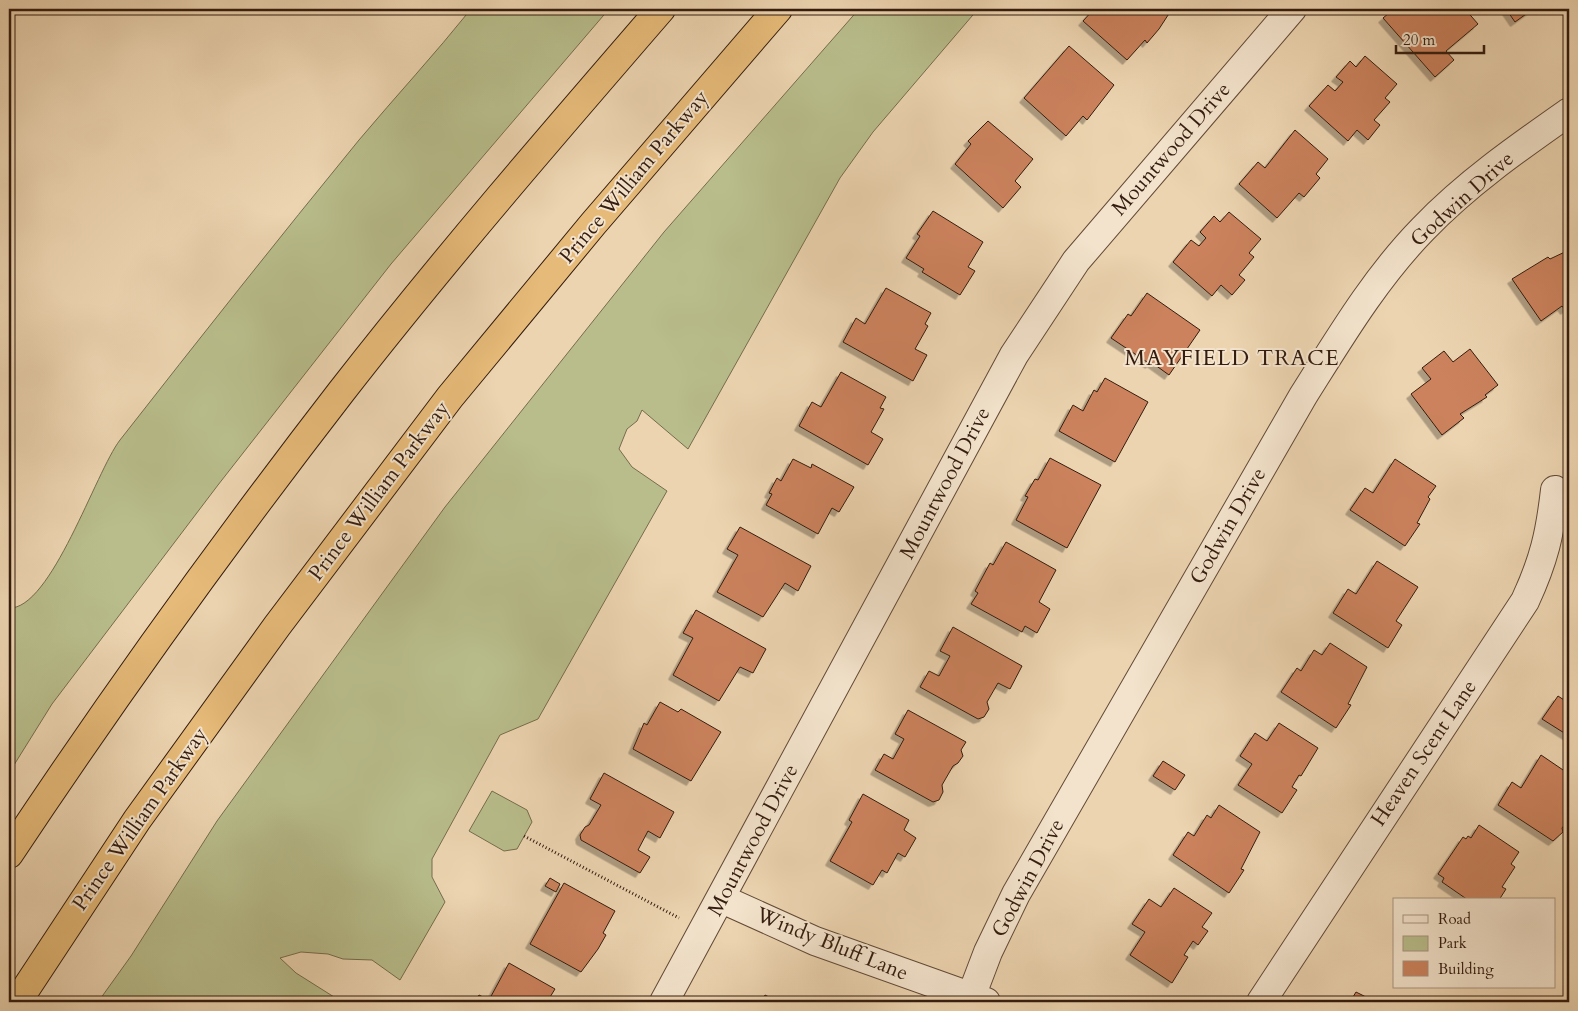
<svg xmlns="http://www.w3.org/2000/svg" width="1578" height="1011" font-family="Cardo,serif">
<defs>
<filter id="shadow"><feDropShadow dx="-4.5" dy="4.5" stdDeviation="0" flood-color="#0004"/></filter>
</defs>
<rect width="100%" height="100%" fill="#ecd4b0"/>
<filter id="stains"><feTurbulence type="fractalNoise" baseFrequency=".004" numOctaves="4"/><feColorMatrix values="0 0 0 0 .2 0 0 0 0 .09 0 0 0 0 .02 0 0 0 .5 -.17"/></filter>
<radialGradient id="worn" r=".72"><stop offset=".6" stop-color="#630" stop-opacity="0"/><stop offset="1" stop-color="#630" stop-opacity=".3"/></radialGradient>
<g fill="#b8bd8b" stroke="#766c4d">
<path d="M 471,9 L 609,9 L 391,264 L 218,485 L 52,704 L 9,773 L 9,608 C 51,610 96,471 120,440 C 199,339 278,239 359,140 C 396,96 435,54 471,9 Z"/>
<path d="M 859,9 L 978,9 L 873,132 L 840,178 L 688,449 L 642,410 L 637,421 L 627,429 L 619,449 L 632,467 L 667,491 L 538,719 L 500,735 L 432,859 L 432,877 L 445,902 L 400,980 L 372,960 L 343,959 L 328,954 L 301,952 L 280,958 L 296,973 L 342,1002 L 98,1002 L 131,956 L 217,821 L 445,507 L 664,232 Z"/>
<path d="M 492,791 L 527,810 L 532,822 L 517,849 L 504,851 L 469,831 Z"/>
</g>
<g fill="#cb825d" stroke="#341c0f" filter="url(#shadow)">
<path d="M 1094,9 L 1172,9 L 1159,29 L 1147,43 L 1145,40 L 1127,60 L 1083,21 Z"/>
<path d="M 1394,9 L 1411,9 L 1414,12 L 1417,9 L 1465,9 L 1478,24 L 1446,51 L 1454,60 L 1435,77 L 1383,18 Z"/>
<path d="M 1506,9 L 1533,9 L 1515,22 Z"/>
<path d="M 1069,46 L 1114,85 L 1087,120 L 1083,116 L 1066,136 L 1024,98 Z"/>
<path d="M 1365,56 L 1397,84 L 1385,98 L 1390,102 L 1374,120 L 1380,125 L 1368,140 L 1357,130 L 1348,141 L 1309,106 L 1328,85 L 1335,91 L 1343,82 L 1336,77 L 1350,61 L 1356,67 Z"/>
<path d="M 988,121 L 1033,159 L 1015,181 L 1021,187 L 1003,208 L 955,164 L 971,144 L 968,141 Z"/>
<path d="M 1295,130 L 1328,159 L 1316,174 L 1320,178 L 1304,197 L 1299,193 L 1277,218 L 1239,184 L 1258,162 L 1265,168 Z"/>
<path d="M 933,211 L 983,242 L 968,267 L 975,271 L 960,295 L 922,272 L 924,269 L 906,258 L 920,236 L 917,234 Z"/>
<path d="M 1229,212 L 1261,239 L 1249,253 L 1254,257 L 1239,275 L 1245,280 L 1232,295 L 1221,285 L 1212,296 L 1173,262 L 1191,240 L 1199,246 L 1206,238 L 1200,232 L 1214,216 L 1220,222 Z"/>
<path d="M 1569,250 L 1569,307 L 1565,310 L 1562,306 L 1541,321 L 1512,279 L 1548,257 L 1550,259 Z"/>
<path d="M 886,288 L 931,313 L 925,324 L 928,326 L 915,349 L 927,355 L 913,381 L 843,342 L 856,318 L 865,324 Z"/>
<path d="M 1147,293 L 1200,330 L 1169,375 L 1151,362 L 1150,364 L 1111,338 L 1128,314 L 1131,316 Z"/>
<path d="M 1470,349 L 1498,385 L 1485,395 L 1487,397 L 1460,414 L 1464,418 L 1442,435 L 1411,394 L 1431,379 L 1422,368 L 1444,351 L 1453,362 Z"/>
<path d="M 841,372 L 886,397 L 880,408 L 884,409 L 871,432 L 883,439 L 868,465 L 799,426 L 812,402 L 821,407 Z"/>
<path d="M 1105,378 L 1148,402 L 1115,462 L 1059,431 L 1073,405 L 1083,411 L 1094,390 L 1097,392 Z"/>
<path d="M 1050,458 L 1101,485 L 1067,548 L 1016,520 L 1028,497 L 1025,496 L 1035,479 L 1038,480 Z"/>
<path d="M 793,459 L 811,468 L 812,464 L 854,487 L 839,512 L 832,508 L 818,534 L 766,505 L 772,494 L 769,493 L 777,478 L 781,481 Z"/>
<path d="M 1395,459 L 1436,486 L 1428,497 L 1430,499 L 1417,523 L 1420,524 L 1405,546 L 1350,510 L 1365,488 L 1373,493 Z"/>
<path d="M 740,527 L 811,566 L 798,591 L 785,583 L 763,617 L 717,592 L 738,555 L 727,549 Z"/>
<path d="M 1006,542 L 1056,570 L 1039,602 L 1050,609 L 1037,633 L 1025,626 L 1022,632 L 971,604 L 978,593 L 975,591 L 990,563 L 993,565 Z"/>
<path d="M 1377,561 L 1418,587 L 1396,621 L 1402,625 L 1388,648 L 1333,613 L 1348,589 L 1356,594 Z"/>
<path d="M 696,610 L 766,649 L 753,673 L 740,667 L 719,701 L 673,675 L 693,638 L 683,633 Z"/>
<path d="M 953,627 L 1022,666 L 1010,689 L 998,683 L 987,702 L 989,709 L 984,717 L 978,719 L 920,687 L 929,671 L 939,676 L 950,656 L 940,651 Z"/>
<path d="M 1330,643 L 1367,667 L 1348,704 L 1351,705 L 1336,728 L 1281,692 L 1297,668 L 1301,671 L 1314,650 L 1322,655 Z"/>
<path d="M 1569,691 L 1569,736 L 1542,719 L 1558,696 L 1564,700 Z"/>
<path d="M 660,702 L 678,712 L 681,709 L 721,732 L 691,781 L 633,749 L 644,723 L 647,725 Z"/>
<path d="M 908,710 L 966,742 L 961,750 L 963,756 L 958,763 L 953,766 L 942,785 L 943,792 L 939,800 L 933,802 L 875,770 L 884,754 L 893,759 L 904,739 L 895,734 Z"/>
<path d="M 1279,723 L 1318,748 L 1301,776 L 1299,775 L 1292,787 L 1297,790 L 1282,813 L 1238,785 L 1252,764 L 1240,756 L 1255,733 L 1267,741 Z"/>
<path d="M 1541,755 L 1569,774 L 1569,826 L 1566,823 L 1562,828 L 1563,832 L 1553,841 L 1498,805 L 1512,782 L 1521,788 Z"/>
<path d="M 1163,761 L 1185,775 L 1175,790 L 1153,776 Z"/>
<path d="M 604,773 L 674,812 L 660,838 L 648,831 L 638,850 L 650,857 L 640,873 L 581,840 L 580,835 L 585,827 L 589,825 L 601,805 L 590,799 Z"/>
<path d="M 863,794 L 909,820 L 904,830 L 916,838 L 905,857 L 898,853 L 887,873 L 882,870 L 873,885 L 830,861 L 852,822 L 849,820 Z"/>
<path d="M 1219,805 L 1260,832 L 1241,869 L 1244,870 L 1229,893 L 1173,855 L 1188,832 L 1194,836 L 1207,815 L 1211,818 Z"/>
<path d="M 1479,825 L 1519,852 L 1511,864 L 1515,867 L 1502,887 L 1506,889 L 1499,900 L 1468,900 L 1442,882 L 1444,878 L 1438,874 L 1463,837 L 1466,839 L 1468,836 L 1471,838 Z"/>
<path d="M 550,878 L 560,884 L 556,892 L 545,886 Z"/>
<path d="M 564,883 L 615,911 L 603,933 L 606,935 L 598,949 L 581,972 L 530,944 Z"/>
<path d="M 1174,888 L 1212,913 L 1202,927 L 1208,931 L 1198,945 L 1193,941 L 1184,955 L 1188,957 L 1172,983 L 1130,955 L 1145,932 L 1132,924 L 1149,899 L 1161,907 Z"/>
<path d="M 509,963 L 555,989 L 547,1002 L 474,1002 L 479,995 L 489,1000 Z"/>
<path d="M 1356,992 L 1376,1002 L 1350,1002 Z"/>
<path d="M 765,995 L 779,1002 L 761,1002 Z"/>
</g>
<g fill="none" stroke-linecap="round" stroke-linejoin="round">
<g stroke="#624a37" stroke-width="30">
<g id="minor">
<path d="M 722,899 L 815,941 L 986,1002"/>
<path d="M 664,1002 L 1014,355 L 1076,261 L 1292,9"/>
<path d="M 969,1002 L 988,952 L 1016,894 L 1303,396 C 1339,339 1375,278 1423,229 C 1466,184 1519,147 1569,112"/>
<path d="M 1261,1002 L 1525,601 C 1544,560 1550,534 1555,490"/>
</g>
</g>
<g stroke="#341c0f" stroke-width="30">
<g id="highway">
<path d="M 9,854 C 114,696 225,542 341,392 C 443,261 552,135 661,9"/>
<path d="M 17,1002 L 137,820 L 277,626 L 450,397 L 593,224 L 778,9"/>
</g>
</g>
<path stroke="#341c0f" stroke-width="3" stroke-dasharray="1 2.5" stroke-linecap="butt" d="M 524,836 L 679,918"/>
<use href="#minor" stroke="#f3e3cc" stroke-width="28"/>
<use href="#highway" stroke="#e6ba78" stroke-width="28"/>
</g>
<g text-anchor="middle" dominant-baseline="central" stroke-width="4" stroke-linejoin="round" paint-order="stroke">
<g font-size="21" fill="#341c0f" stroke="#f3e3cc">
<text transform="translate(1171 149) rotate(-49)">Mountwood Drive</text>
<text transform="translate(634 177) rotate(-50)">Prince William Parkway</text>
<text transform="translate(1462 199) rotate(-42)">Godwin Drive</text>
<text transform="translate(945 483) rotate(-62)">Mountwood Drive</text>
<text transform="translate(379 491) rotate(-53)">Prince William Parkway</text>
<text transform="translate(1228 526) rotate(-60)">Godwin Drive</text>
<text transform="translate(1424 753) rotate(-56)">Heaven Scent Lane</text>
<text transform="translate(140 819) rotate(-55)">Prince William Parkway</text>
<text transform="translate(753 840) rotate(-62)">Mountwood Drive</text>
<text transform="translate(1028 878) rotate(-62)">Godwin Drive</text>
<text transform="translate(832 944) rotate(22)">Windy Bluff Lane</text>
</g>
<g font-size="22" letter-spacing="1" fill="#341c0f" stroke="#f3e3cc">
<text x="1232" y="358">MAYFIELD TRACE</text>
</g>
</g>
<rect width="1578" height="1011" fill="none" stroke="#ecd4b0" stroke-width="30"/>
<rect x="10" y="10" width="1558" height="991" fill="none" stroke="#341c0f" stroke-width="2.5"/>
<rect x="15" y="15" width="1548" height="981" fill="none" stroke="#341c0f"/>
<rect x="1393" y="898" width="162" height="90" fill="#f3e3cc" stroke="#a79380"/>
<rect x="1403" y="915" width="25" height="8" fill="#f3e3cc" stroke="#a79380"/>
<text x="1438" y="924" font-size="15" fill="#341c0f">Road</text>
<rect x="1403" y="936" width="25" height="15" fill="#b8bd8b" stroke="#a79380"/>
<text x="1438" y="948" font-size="15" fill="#341c0f">Park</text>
<rect x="1403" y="961" width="25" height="15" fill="#cb825d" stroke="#a79380"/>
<text x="1438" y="974" font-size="15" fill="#341c0f">Building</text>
<path d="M1396 45v8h88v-8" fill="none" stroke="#341c0f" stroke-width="2.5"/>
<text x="1403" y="45" font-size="15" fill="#341c0f" stroke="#f3e3cc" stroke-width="4" paint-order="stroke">20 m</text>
<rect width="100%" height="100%" filter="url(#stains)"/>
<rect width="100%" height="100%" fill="url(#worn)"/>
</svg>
